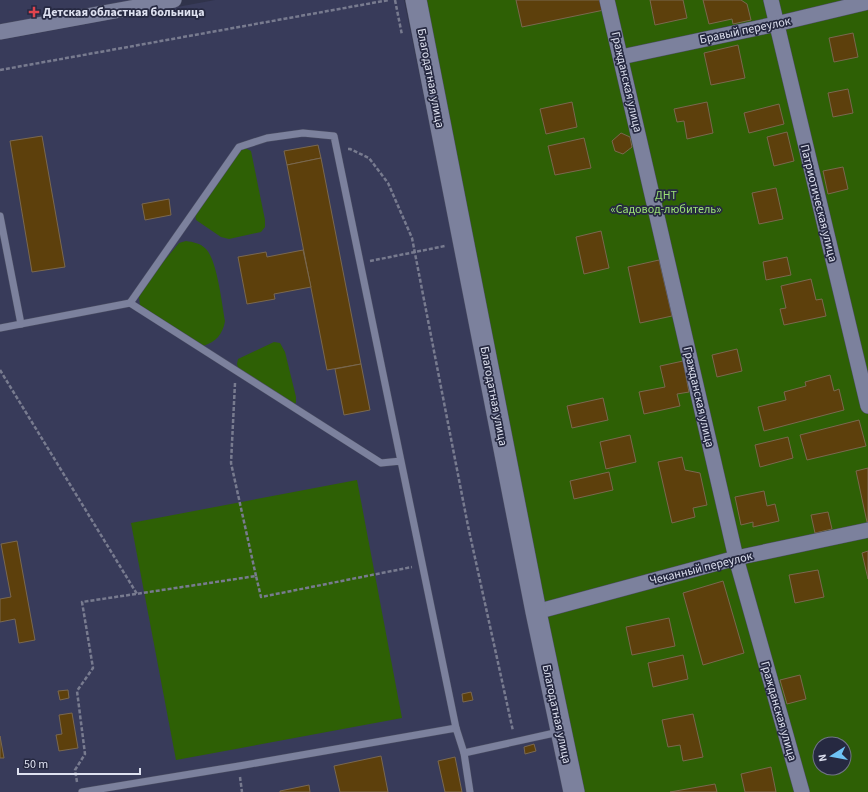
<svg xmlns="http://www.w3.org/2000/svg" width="868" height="792" font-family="'Source Sans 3',sans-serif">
<rect width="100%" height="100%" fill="#30334b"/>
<g fill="#383b5a">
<polygon points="0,0 135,0 0,24"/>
<polygon points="215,0 404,0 567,792 0,792 0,40"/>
</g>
<g fill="#2e6005" fill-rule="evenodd">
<path d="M420,0h448v792h-287zM820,744h24v24h-24z"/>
<polygon points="239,148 245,148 251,151 265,220 265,227 261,232 229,239 221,237 196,220 195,213"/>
<path d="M186,241c7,1 14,2 20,8 11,11 16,55 19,72 -2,13 -9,21 -22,25l-55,-33 -8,-8 -1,-8 6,-13 34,-41z"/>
<polygon points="274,342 280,343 285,352 296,397 296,403 290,405 239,372 237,364 238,359"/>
<polygon points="357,480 402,718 176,760 131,523"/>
</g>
<g fill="#5d400c" stroke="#7a684f">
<polygon points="516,0 602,0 604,10 522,27"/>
<polygon points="650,0 683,0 687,18 655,25"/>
<polygon points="703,0 741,0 747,4 751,20 733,24 732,19 709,24"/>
<polygon points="853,33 858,57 834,62 829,38"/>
<polygon points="738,45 745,78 711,85 704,53"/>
<polygon points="848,89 853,113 833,117 828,93"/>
<polygon points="572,102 577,127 546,134 540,109"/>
<polygon points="707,102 713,133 687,139 684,121 677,122 674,109"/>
<polygon points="779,104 784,124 749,133 744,113"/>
<polygon points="787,132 794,161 774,166 767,137"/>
<polygon points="621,133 630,137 632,147 623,154 615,151 612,141"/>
<polygon points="42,136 65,267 32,272 10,141"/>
<polygon points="584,138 591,168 555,175 548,146"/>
<polygon points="318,145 321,158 287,165 284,151"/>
<polygon points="321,158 361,364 327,370 287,165"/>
<polygon points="843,167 848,189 828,194 823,171"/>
<polygon points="776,188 783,219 759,224 752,193"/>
<polygon points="169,199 171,215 145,220 142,204"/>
<polygon points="601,231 609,268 584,274 576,237"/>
<polygon points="303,250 311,287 274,294 275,299 247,304 238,257 266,252 267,257"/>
<polygon points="787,257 791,275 766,280 763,262"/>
<polygon points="659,260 672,316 640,323 628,267"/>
<polygon points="811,279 816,300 822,299 826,316 784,325 780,309 786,308 781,286"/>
<polygon points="737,349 742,371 717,377 712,355"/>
<polygon points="683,361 689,392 677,394 680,406 644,414 639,392 665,387 660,366"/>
<polygon points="361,364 370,410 344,415 335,369"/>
<polygon points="830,375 834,391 839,389 844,410 764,431 758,407 786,400 784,392 806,386 805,382"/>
<polygon points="603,398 608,420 572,428 567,406"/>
<polygon points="859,420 866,446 807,460 800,435"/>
<polygon points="630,435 636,462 606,469 600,442"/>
<polygon points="788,437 793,458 760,467 755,445"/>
<polygon points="682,457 685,470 700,473 707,505 693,508 695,517 672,523 658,462"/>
<polygon points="868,468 868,522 867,522 856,471"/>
<polygon points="609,472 613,490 574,499 570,481"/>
<polygon points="764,491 767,506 775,504 779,521 753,527 753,522 741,525 735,497"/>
<polygon points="828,512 832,529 815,533 811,515"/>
<polygon points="17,541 35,640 19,643 15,619 0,622 0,599 11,597 1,544"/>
<polygon points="868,551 868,579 862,553"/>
<polygon points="818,570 824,597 795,603 789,575"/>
<polygon points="723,581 744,653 703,665 683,593"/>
<polygon points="669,618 675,646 632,655 626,627"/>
<polygon points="683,655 688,679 653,687 648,663"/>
<polygon points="800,675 806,699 787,704 780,680"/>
<polygon points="68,690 69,698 60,700 58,691"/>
<polygon points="471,692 473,700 463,702 462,694"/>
<polygon points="72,713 78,748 59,751 56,735 62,734 59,715"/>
<polygon points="693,714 703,757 683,761 680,745 668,747 662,720"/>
<polygon points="0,736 4,758 0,758"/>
<polygon points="534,744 536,751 525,754 524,747"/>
<polygon points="381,756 388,792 340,792 334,766"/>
<polygon points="455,757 462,792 445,792 438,761"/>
<polygon points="771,767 776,792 745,792 741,774"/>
<polygon points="715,784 717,792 670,792"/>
<polygon points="309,785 310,792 280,792 280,791"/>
</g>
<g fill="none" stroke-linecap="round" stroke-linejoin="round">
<g stroke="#4b4e63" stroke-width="8">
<g id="lane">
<polyline points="0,216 21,324"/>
<polyline points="0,328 130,303"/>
<polyline points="401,461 381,463 130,303 239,147 267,138 303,133 334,136 456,728"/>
<polyline points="464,753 559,732"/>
<polyline points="82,792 239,766 456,728 464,753 470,792"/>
</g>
</g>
<g stroke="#4b4e63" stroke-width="16">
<g id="street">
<polyline points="607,0 736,558 802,792"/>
<polyline points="771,0 868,406"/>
<polyline points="0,32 174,0"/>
<polyline points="621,57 776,24 868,2"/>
<polyline points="536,612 736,558 868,530"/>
</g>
</g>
<g stroke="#4b4e63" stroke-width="22">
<polyline id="secondary" points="416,0 536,612 574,792"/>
</g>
<g stroke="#787b8f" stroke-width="2.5" stroke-dasharray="4 2" stroke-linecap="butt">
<polyline points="395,0 402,35"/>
<polyline points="0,70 389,0"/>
<polyline points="348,149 350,149 369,158 388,183 412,238 468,526 513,731"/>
<polyline points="370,261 445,246"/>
<polyline points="0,370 137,594"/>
<polyline points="235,383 231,463 256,576"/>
<polyline points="240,777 242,792"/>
<polyline points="77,782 75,770 85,754 77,691 93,668 82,602 256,576 261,597 412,567"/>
</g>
<use href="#lane" stroke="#7c819d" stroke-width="7"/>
<use href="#street" stroke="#7c819d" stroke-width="15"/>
<use href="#secondary" stroke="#7c819d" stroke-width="21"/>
</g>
<path fill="#e0444e" stroke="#262941" stroke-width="1.5" d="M32 6h4v4h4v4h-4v4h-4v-4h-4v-4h4z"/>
<g text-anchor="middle" stroke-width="3.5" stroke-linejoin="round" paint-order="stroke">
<g font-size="12" font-weight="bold" fill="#dee1f0" stroke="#262941" text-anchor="start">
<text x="43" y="16">Детская областная больница</text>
</g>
<g font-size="12" fill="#dee1f0" stroke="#262941">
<text transform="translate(745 30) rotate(-12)" y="4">Бравый переулок</text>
<text transform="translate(431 78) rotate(79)" y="4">Благодатная улица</text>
<text transform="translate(627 82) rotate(77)" y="4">Гражданская улица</text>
<text transform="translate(819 203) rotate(76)" y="4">Патриотическая улица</text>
<text transform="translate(494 396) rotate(79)" y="4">Благодатная улица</text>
<text transform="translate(699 397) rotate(77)" y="4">Гражданская улица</text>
<text transform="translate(701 568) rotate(-14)" y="4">Чеканный переулок</text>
<text transform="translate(779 711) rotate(74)" y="4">Гражданская улица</text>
<text transform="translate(557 714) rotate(78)" y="4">Благодатная улица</text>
</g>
<g font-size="12" fill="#9be176" stroke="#262941">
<text x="666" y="199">ДНТ<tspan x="666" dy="14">«Садовод-любитель»</tspan></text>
</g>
</g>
<g transform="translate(832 756) rotate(259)"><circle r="19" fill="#262941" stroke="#707387"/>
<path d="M0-3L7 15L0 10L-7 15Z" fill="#6ec2f4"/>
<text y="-6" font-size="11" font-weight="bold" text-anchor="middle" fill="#dee1f0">N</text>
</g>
<path d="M18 768v6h122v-6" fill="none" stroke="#dee1f0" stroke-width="2"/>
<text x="24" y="768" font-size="12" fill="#dee1f0" stroke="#262941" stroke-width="3" paint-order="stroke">50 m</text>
</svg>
